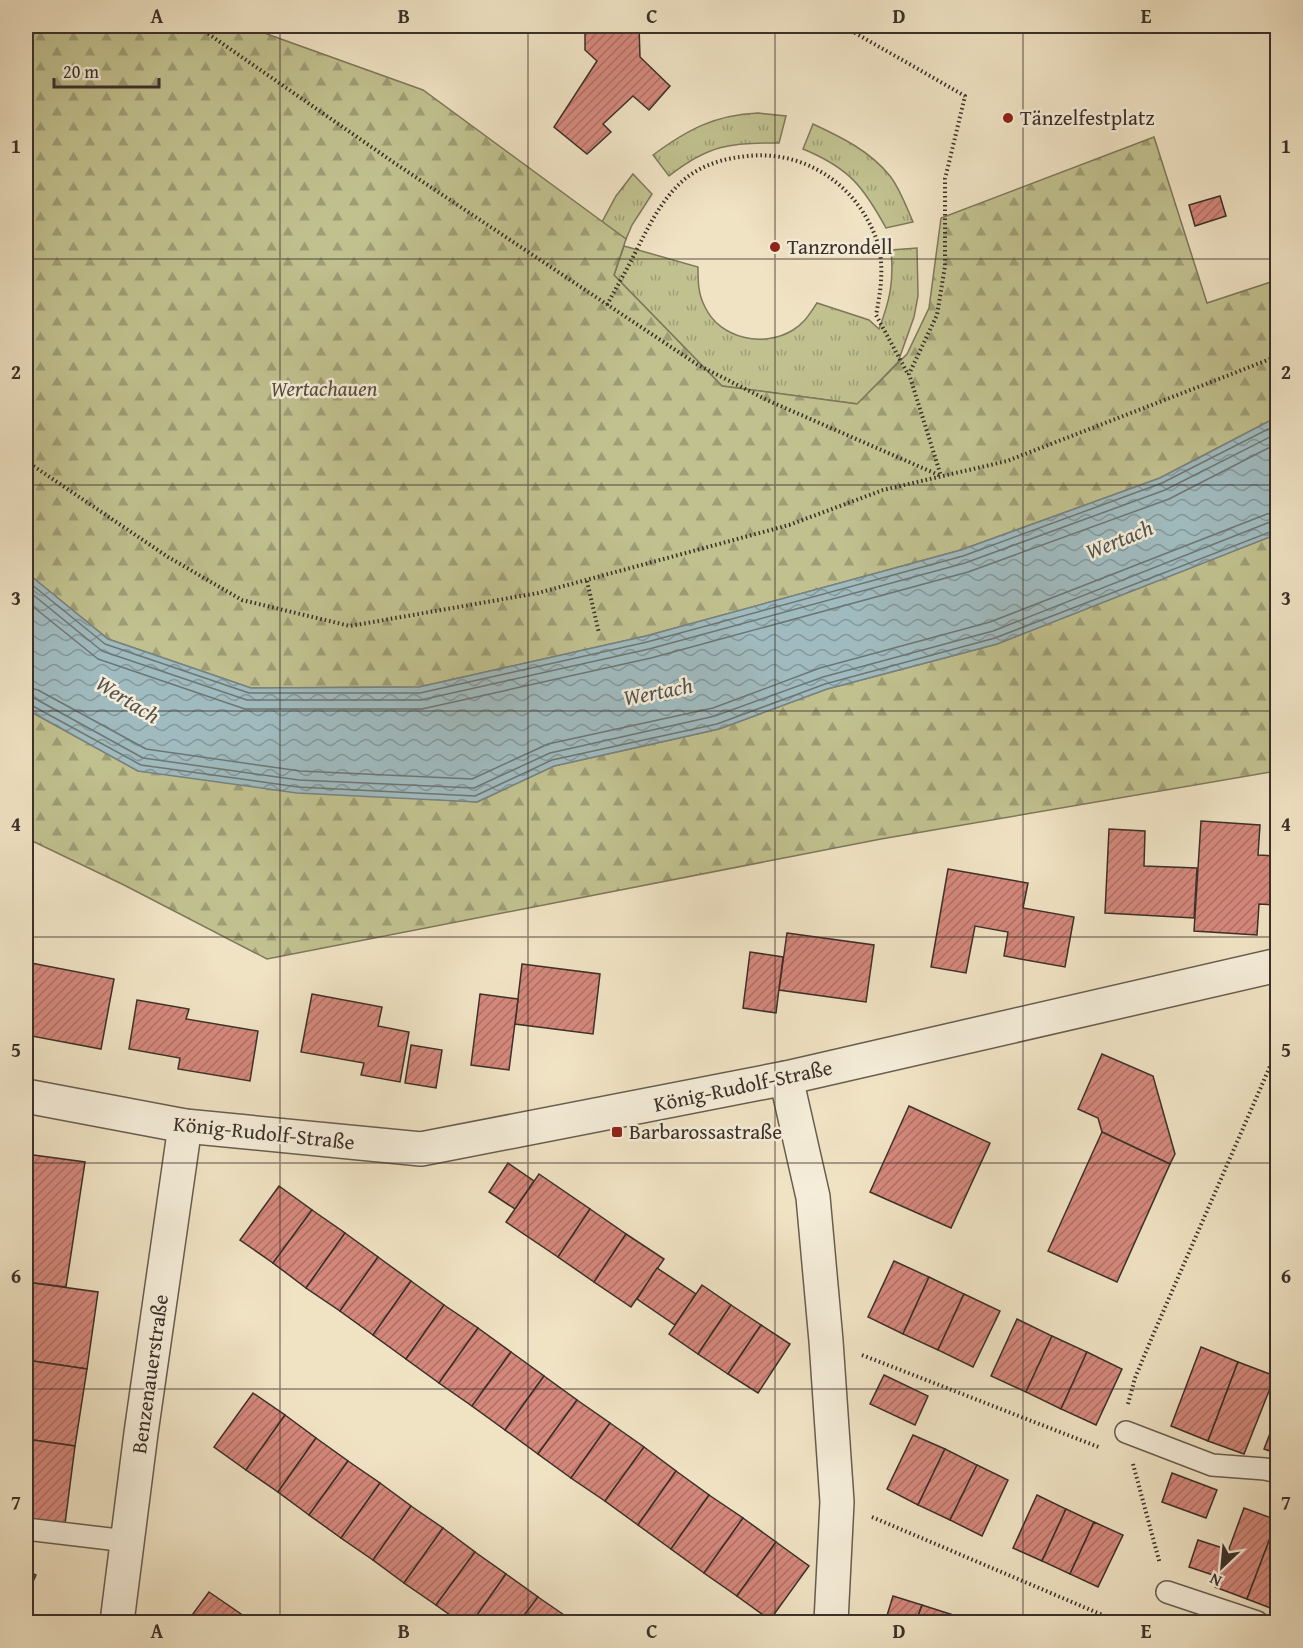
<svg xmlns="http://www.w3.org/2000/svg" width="1303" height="1648" font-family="'Gentium Book Plus',serif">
<defs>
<pattern id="grass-tufts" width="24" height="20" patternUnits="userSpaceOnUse" patternTransform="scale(1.5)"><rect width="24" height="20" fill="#c1c18f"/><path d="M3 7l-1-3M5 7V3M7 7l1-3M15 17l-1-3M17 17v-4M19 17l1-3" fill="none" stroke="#9e9d75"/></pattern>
<pattern id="forest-firs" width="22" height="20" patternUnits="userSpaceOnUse" patternTransform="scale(1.5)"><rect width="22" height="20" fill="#c1c18f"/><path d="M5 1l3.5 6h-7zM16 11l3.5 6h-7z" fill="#9e9d75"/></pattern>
<pattern id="water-waves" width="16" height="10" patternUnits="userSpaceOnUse" patternTransform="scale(1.5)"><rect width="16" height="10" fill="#a0bbbf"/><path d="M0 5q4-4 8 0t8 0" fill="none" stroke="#84989b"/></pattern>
<pattern id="building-hatch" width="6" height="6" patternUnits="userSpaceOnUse" patternTransform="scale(1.5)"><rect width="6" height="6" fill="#d5887c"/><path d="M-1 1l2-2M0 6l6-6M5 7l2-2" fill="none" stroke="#ae7066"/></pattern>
</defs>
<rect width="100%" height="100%" fill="#f0e3c4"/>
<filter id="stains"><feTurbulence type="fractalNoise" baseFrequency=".00333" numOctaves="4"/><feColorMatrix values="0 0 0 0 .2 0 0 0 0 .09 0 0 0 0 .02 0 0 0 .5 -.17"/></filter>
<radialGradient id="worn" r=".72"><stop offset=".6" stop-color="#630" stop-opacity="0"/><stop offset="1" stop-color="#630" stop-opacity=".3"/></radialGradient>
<g fill="url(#grass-tufts)" stroke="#7e785c" stroke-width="1.5">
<path d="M758,113l28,3 -7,27c-47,-1 -71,2 -110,33l-16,-21c34,-25 61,-40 105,-42z"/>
<path d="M813,124c28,13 57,27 77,52 10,13 16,30 23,46l-27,6c-23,-42 -37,-60 -83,-79z"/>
<polygon points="633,174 652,194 632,225 626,239 602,222 616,196"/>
<path d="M624,246l74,21c0,14 0,27 7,40 15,32 59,41 88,23 11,-6 17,-17 24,-27l52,17 10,9c11,-29 15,-48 12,-79l26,-2 1,48 -4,21 -16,45 -40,42 -136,-18 -108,-111z"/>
</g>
<g fill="url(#forest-firs)" stroke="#7e785c" stroke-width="1.5">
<polygon points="26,26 259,26 267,34 423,90 626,239 614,275 722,386 857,404 907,354 929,308 941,218 1154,137 1207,303 1277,280 1277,417 1160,478 961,550 646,636 419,687 251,688 108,639 26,572"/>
<polygon points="1277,534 1277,771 881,839 267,959 124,885 26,838 26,709 138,771 477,802 554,766 719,729 827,689 997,644"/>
</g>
<polygon fill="url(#water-waves)" stroke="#788383" stroke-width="1.5" points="1277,417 1277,534 997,644 827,689 719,729 554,766 477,802 297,793 138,771 26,709 26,572 108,639 251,688 419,687 646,636 961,550 1160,478"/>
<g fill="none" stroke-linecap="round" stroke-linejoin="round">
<g stroke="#6e7674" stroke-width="1.5">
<polyline points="26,580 105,644 249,693 420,693 647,642 963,556 1162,483 1278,424"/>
<polyline points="26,589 102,651 247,700 421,700 649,649 965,563 1165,490 1278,433"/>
<polyline points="26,601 98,659 245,709 422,709 651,658 968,572 1169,499 1278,443"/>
<polyline points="26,687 38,690 146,749 300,771 472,779 548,744 713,708 820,668 990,622 1267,514 1278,512"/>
<polyline points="26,696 34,698 143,758 299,780 474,788 550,753 715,716 823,677 993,631 1270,522 1278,521"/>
<polyline points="26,704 31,705 141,765 298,787 475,796 552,760 717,724 825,684 995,638 1278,529"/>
</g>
</g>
<g fill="url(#building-hatch)" stroke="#3b3029" stroke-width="1.5">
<polygon points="585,26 639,26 640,57 670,86 649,110 633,96 603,124 611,132 587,154 554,127 597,61 585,50"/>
<polygon points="1220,196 1226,216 1195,226 1189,205"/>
<polygon points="1201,821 1260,825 1258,855 1278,856 1278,905 1259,904 1257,935 1194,931"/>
<polygon points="1109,829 1145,831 1144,866 1197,868 1194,918 1105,913"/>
<polygon points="948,869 1028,883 1023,908 1074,917 1065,967 1004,956 1008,932 975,926 966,973 931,967"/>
<polygon points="787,933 874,945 866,1002 779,990"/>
<polygon points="750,952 783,957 776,1013 743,1008"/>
<polygon points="26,962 114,979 101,1049 26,1035"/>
<polygon points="522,964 600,974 593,1034 515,1024"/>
<polygon points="312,994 382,1007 378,1026 409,1032 400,1082 361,1075 364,1063 301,1052"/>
<polygon points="480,994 518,999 509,1070 471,1065"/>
<polygon points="137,1000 189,1009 186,1019 258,1031 250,1081 178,1069 180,1058 129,1049"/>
<polygon points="411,1045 442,1050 436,1088 405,1083"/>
<polygon points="1102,1054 1153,1076 1175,1154 1170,1164 1102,1132 1098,1118 1078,1109"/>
<polygon points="909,1106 990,1143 951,1228 870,1192"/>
<polygon points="1102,1132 1170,1164 1117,1282 1048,1251"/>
<polygon points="26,1154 85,1162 66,1287 26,1282"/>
<polygon points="508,1163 534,1181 515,1209 489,1192"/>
<polygon points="539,1174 590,1209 558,1257 506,1222"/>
<polygon points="279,1186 312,1210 273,1263 240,1240"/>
<polygon points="590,1209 626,1234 594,1282 558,1257"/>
<polygon points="312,1210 345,1233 306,1288 273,1263"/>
<polygon points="345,1233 378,1257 340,1311 306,1288"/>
<polygon points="626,1234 664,1259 631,1307 594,1282"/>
<polygon points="378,1257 411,1281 373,1335 340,1311"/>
<polygon points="894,1261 929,1277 903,1334 868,1317"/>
<polygon points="657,1268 696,1294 675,1325 637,1299"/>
<polygon points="929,1277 964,1294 938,1350 903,1334"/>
<polygon points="411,1281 444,1305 406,1359 373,1335"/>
<polygon points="26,1282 98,1292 87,1369 26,1360"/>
<polygon points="702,1285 731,1305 698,1354 669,1334"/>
<polygon points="964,1294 1000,1311 973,1367 938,1350"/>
<polygon points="444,1305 478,1328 439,1383 406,1359"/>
<polygon points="731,1305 761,1325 728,1374 698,1354"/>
<polygon points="1017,1319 1052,1336 1026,1392 991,1376"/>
<polygon points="761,1325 790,1344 758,1393 728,1374"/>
<polygon points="478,1328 511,1352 472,1406 439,1383"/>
<polygon points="1052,1336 1087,1352 1061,1409 1026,1392"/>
<polygon points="1201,1347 1238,1362 1208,1441 1171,1426"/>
<polygon points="511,1352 544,1376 505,1430 472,1406"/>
<polygon points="1087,1352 1122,1369 1096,1425 1061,1409"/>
<polygon points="26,1360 87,1369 75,1446 26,1439"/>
<polygon points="1238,1362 1275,1376 1244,1454 1208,1441"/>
<polygon points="884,1375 928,1396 915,1425 870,1404"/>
<polygon points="544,1376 577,1400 538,1454 505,1430"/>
<polygon points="253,1393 285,1415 246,1470 214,1447"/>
<polygon points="577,1400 610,1423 571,1478 538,1454"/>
<polygon points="1278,1413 1278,1454 1264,1449"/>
<polygon points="285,1415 316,1438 278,1492 246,1470"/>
<polygon points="610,1423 644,1447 605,1501 571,1478"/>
<polygon points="913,1435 945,1449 918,1505 887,1489"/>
<polygon points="316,1438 348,1461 309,1515 278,1492"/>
<polygon points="26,1439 75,1446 65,1524 26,1518"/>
<polygon points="644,1447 676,1471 638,1525 605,1501"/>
<polygon points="945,1449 977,1465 950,1520 918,1505"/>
<polygon points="348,1461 380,1483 341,1538 309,1515"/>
<polygon points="977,1465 1008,1480 982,1536 950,1520"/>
<polygon points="676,1471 709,1495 671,1549 638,1525"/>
<polygon points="1172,1473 1217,1490 1206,1518 1162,1502"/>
<polygon points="380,1483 411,1506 373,1560 341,1538"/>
<polygon points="709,1495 743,1518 704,1573 671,1549"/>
<polygon points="1037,1495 1066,1509 1042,1561 1013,1548"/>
<polygon points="411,1506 443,1528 404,1583 373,1560"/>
<polygon points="1244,1508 1277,1520 1247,1599 1215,1587"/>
<polygon points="1066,1509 1094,1522 1070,1574 1042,1561"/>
<polygon points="743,1518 776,1542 737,1596 704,1573"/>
<polygon points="1277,1520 1278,1521 1278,1611 1247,1599"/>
<polygon points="1094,1522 1123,1535 1098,1587 1070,1574"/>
<polygon points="443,1528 475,1552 436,1605 404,1583"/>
<polygon points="1198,1540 1229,1550 1219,1577 1189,1567"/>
<polygon points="776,1542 809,1566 770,1620 737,1596"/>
<polygon points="475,1552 506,1574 472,1622 460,1622 436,1605"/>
<polygon points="26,1570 36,1575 26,1596"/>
<polygon points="506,1574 538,1597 519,1622 472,1622"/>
<polygon points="209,1592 241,1614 236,1622 187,1622"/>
<polygon points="893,1596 922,1605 916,1622 885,1622"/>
<polygon points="538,1597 570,1619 567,1622 519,1622"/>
<polygon points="922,1605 950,1614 947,1622 916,1622"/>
<polygon points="950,1614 977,1622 947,1622"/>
</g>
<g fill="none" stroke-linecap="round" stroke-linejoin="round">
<g stroke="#685d50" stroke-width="24">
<g id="service">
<polyline points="1126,1432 1212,1465 1265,1469 1278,1472"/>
<polyline points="26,1529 127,1541"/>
<polyline points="1167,1592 1257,1622"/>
</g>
</g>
<g stroke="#685d50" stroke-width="36">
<g id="minor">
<polyline points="786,1078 813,1197 826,1341 837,1502 831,1622"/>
<polyline points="26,1096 185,1126 421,1149 786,1078 1278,965"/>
<polyline points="117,1622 141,1433 185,1126"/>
</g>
</g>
<g stroke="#3b3029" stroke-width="4" stroke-dasharray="1.5 3" stroke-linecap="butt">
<polyline points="197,26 396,164 698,365 769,401 941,476"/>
<polyline points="843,26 965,96 945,179 945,266 937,315 909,374 941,476"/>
<path d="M607,305c10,-19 21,-37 30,-56 14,-27 26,-52 49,-71 15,-12 36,-19 54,-21 60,-10 115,25 136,81 9,25 5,52 0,77l32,59"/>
<polyline points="26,461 168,557 242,600 350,626 538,593 789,525 883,490 1007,461 1278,356"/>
<polyline points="587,581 599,633"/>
<polyline points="862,1355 1101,1448"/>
<polyline points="1128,1404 1135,1378 1153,1335 1278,1048"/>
<polyline points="1133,1464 1160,1564"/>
<polyline points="872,1517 1119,1622"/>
</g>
<use href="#service" stroke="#f5edd9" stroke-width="21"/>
<use href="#minor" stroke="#f5edd9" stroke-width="33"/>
</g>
<path fill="none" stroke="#3b3029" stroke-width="1.5" stroke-opacity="0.55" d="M280,26v1596M528,26v1596M775,26v1596M1023,26v1596M26,259h1252M26,485h1252M26,711h1252M26,937h1252M26,1163h1252M26,1389h1252"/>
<g fill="#8f2418" stroke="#f5edd9" stroke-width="2">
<circle cx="1008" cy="118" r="6"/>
<circle cx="775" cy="247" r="6"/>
<rect x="611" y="1126" width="12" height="12" rx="3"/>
</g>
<g text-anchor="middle" stroke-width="5" stroke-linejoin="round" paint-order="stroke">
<g font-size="21" fill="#3b3029" stroke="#f5edd9" text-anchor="start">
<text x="1020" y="125">Tänzelfestplatz</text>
<text x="787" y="254">Tanzrondell</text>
<text x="629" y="1139">Barbarossastraße</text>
</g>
<g font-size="21" font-style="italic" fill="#564d3d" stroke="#f5edd9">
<text x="324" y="396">Wertachauen</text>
</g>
<g font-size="21" fill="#3b3029" stroke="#f5edd9">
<text transform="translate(743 1086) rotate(-12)" y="7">König-Rudolf-Straße</text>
<text transform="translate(264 1133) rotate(6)" y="7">König-Rudolf-Straße</text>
<text transform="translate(150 1374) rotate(-82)" y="7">Benzenauerstraße</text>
</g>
<g font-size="22" font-style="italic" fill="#54534e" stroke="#f5edd9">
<text transform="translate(1119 539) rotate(-22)" y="8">Wertach</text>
<text transform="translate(658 691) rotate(-11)" y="8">Wertach</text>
<text transform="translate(128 699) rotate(32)" y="8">Wertach</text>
</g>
</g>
<rect width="1303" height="1648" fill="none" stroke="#f0e3c4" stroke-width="66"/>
<g transform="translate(1222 1567) rotate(206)" stroke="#f5edd9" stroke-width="4.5" paint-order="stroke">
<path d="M0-4.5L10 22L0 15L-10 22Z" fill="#3b3029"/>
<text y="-9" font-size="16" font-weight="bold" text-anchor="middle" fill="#3b3029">N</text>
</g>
<path d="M54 78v9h105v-9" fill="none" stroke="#3b3029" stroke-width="3"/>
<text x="63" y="78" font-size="18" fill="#3b3029" stroke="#f5edd9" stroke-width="4.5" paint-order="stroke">20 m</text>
<rect x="33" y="33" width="1237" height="1582" fill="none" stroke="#3b3029" stroke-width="2"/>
<g font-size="20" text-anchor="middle" font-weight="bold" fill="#3b3029">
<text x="157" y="23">A</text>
<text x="404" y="23">B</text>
<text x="652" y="23">C</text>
<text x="899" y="23">D</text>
<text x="1146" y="23">E</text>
<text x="16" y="153">1</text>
<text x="1286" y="153">1</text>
<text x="16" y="379">2</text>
<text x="1286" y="379">2</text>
<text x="16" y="605">3</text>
<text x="1286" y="605">3</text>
<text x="16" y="831">4</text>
<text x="1286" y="831">4</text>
<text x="16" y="1057">5</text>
<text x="1286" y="1057">5</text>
<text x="16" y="1283">6</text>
<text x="1286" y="1283">6</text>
<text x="16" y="1509">7</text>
<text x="1286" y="1509">7</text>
<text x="157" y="1638">A</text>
<text x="404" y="1638">B</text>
<text x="652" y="1638">C</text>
<text x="899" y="1638">D</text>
<text x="1146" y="1638">E</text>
</g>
<rect width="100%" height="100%" filter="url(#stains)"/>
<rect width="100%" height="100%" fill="url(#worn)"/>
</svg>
